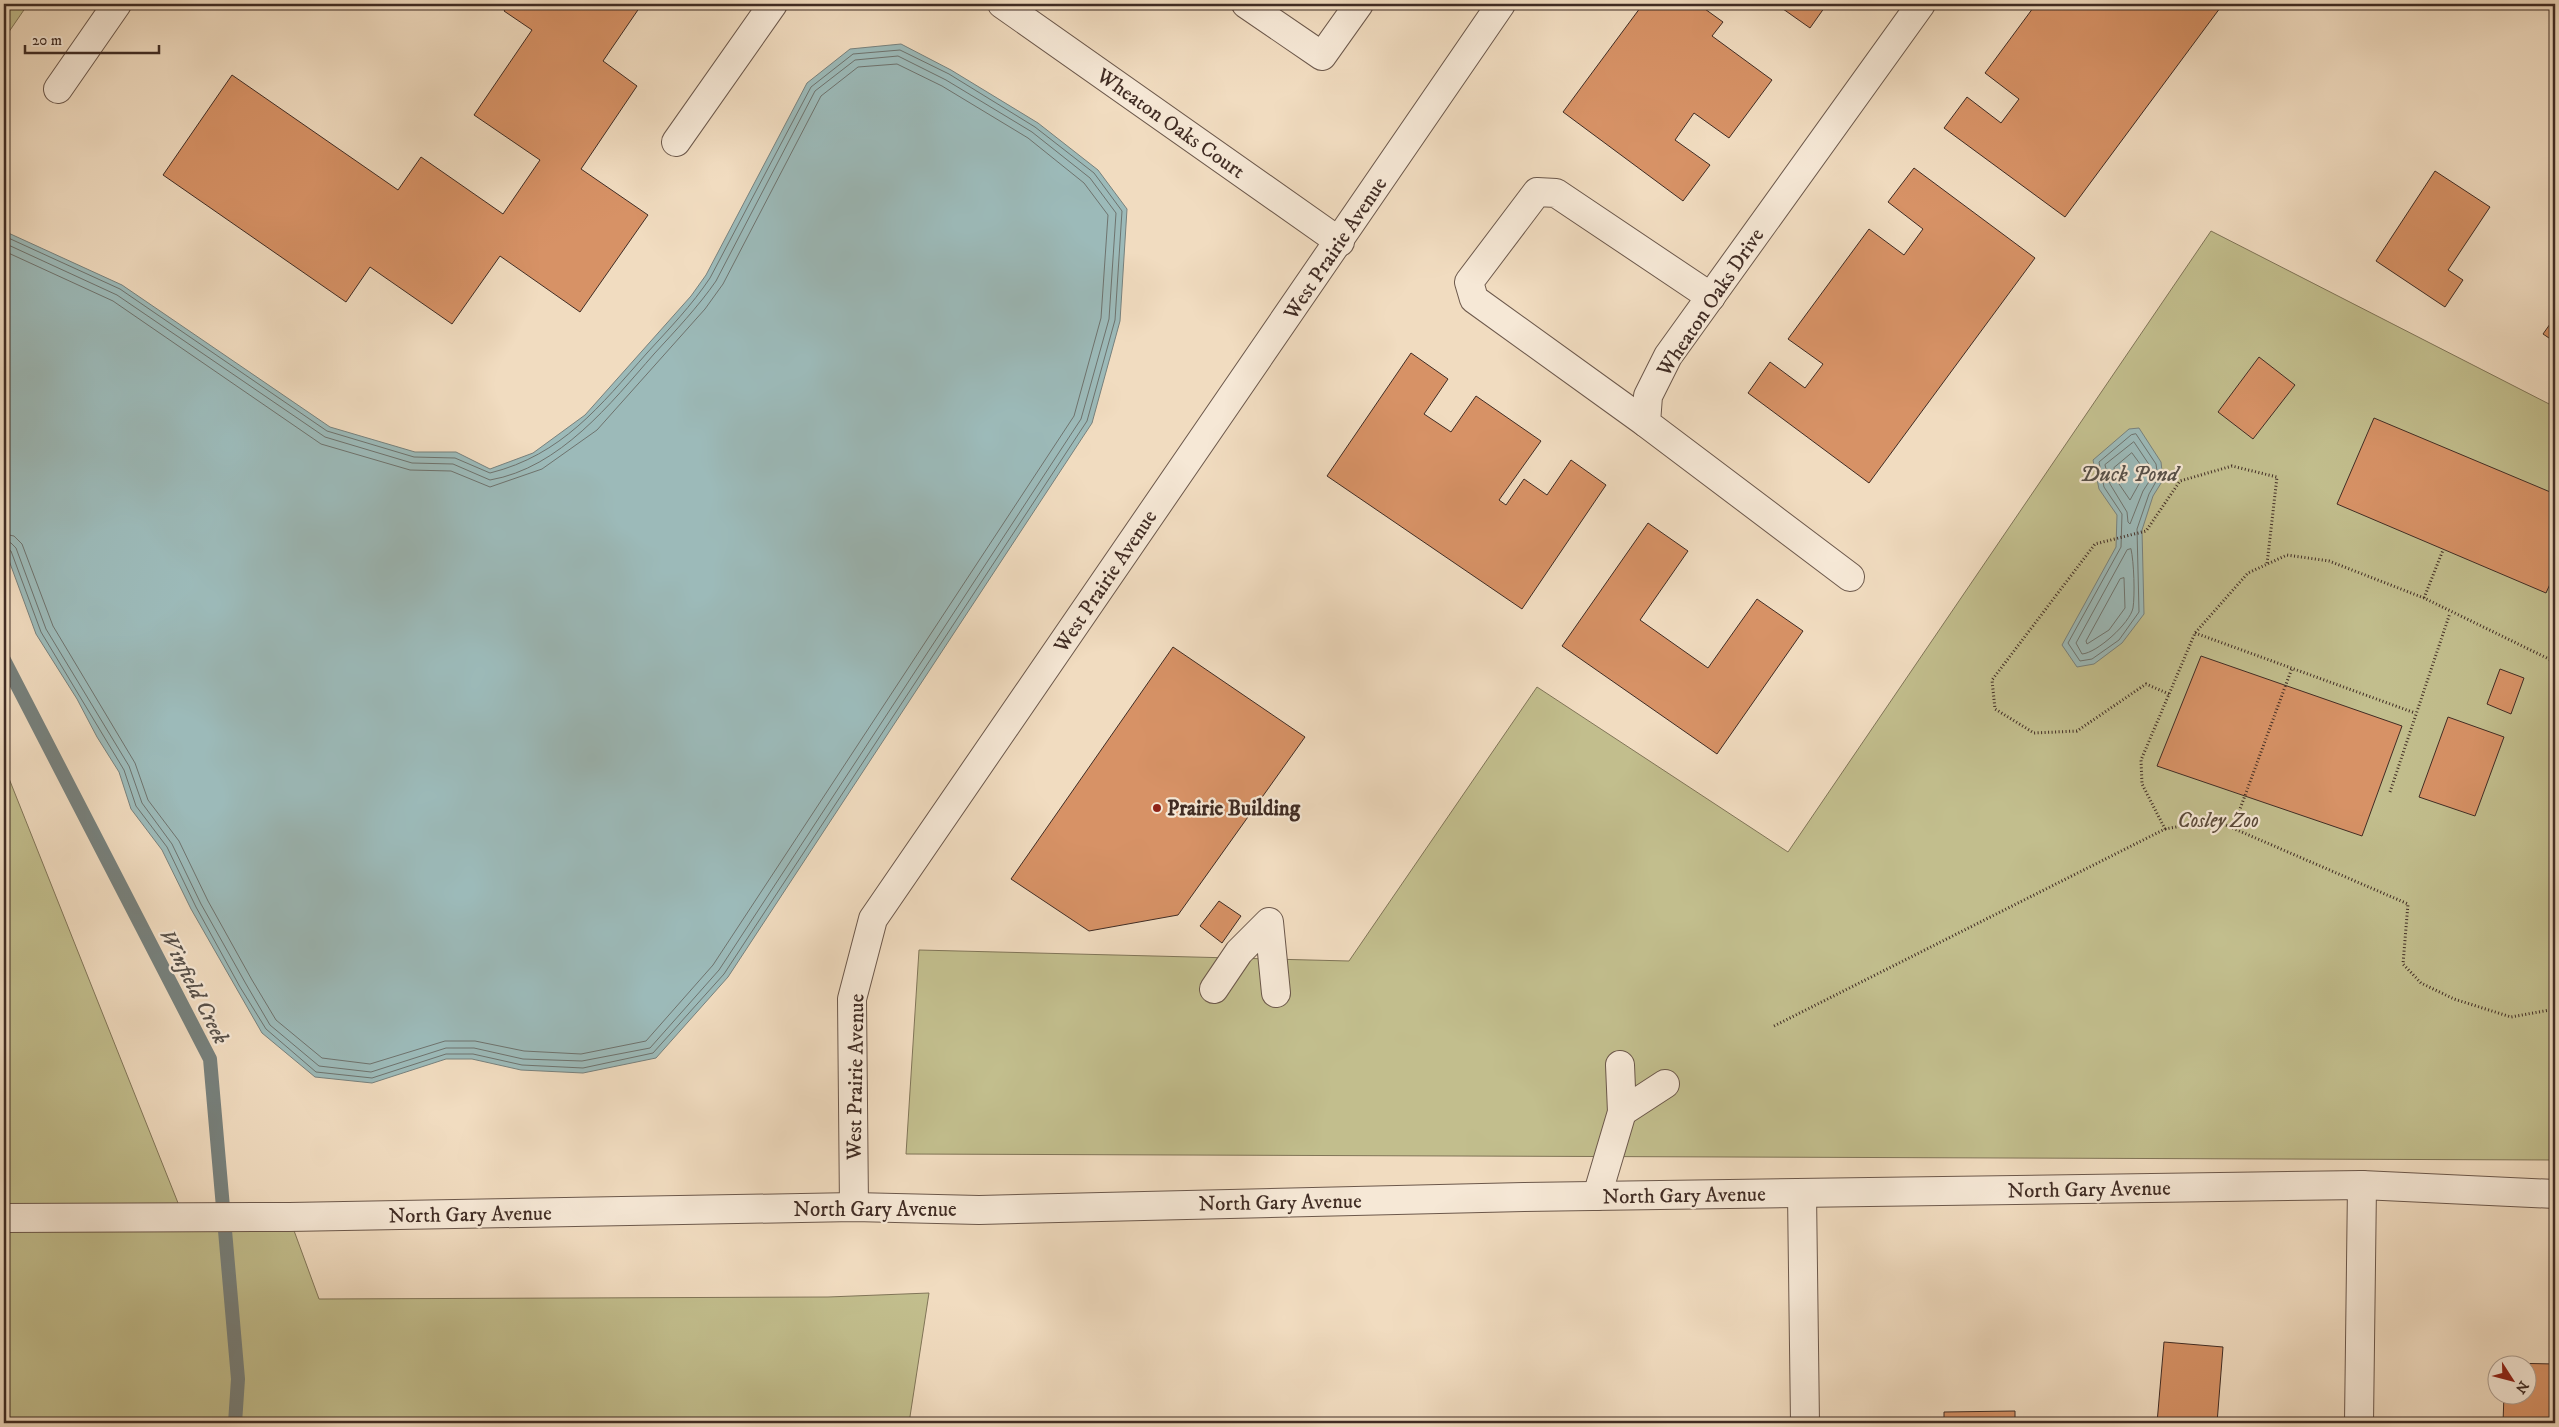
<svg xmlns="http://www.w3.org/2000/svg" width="2559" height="1427" font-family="'IM FELL DW Pica',serif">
<rect width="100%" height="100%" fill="#f1dcc0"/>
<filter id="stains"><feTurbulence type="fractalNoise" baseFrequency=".004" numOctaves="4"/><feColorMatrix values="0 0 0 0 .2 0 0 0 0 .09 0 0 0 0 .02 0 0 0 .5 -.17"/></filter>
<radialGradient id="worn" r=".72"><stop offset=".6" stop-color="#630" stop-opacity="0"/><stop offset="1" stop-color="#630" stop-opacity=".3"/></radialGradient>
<g fill="#c2be8d" stroke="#817558">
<polygon points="4,4 28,4 4,39"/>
<polygon points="2211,231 2555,407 2555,1160 906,1154 919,950 1349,961 1537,687 1788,852"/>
<polygon points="4,766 184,1218 289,1217 319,1299 828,1297 929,1293 909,1423 4,1423"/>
</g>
<g fill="#9cbab9" stroke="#77817d">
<polygon points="901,44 951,70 1038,123 1098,170 1127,209 1120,321 1092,423 728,977 656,1058 583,1073 521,1070 472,1059 446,1059 372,1083 315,1077 262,1033 191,909 162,850 131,809 119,772 97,737 77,699 36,634 4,547 4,231 122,285 330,427 415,452 456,452 490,469 533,453 585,415 691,296 706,275 807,83 850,49"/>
<polygon points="2139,428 2161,462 2163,480 2153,496 2142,530 2144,614 2122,643 2094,664 2077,667 2062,645 2116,547 2117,515 2099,489 2093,460 2129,429"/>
</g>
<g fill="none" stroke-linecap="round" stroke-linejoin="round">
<g stroke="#6e736e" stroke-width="1">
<path d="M4,236l116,53 207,142 87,26 41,1 35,15c72,-18 110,-67 157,-120 22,-24 45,-48 63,-75l101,-191 42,-33 47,-4 49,24 86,53 59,46 28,38 -7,109 -28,101 -363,553 -71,79 -70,15 -61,-3 -49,-11h-27l-74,24 -56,-6 -50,-43 -26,-42 -44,-80 -29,-60 -31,-41 -12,-36 -83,-138 -30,-81 -7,-3"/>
<path d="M4,243l113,52 208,142 87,26 41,1 37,16c70,-12 121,-77 164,-126 22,-24 44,-47 62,-73l99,-190 40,-31 43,-4 48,24 86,52 58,46 26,35 -7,106 -28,100 -362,551 -69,78 -68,13 -59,-2 -49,-11h-28l-75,24 -52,-6 -49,-41 -24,-41 -45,-80 -29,-60 -30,-41 -13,-37 -83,-137 -30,-81 -5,-5 -7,-2"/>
<polyline points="4,251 113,301 321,444 410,470 451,471 490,487 542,469 597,430 705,309 723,284 821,96 858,67 897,64 942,86 1028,138 1084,183 1108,215 1101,318 1074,416 713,965 646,1041 581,1054 524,1051 475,1041 445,1041 370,1064 322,1058 276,1020 252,980 208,901 179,841 148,800 135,763 53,626 22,544 14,536 4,534"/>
<polygon points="2136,434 2156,464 2158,478 2149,494 2137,529 2139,612 2119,640 2092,659 2080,661 2068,643 2121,547 2122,514 2104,487 2099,462 2131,435"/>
<polygon points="2134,442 2150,466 2152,477 2143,491 2130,524 2128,522 2127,512 2110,484 2105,465"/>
<polygon points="2132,453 2143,468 2144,475 2130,500 2117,481 2114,468"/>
<path d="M2131,549c3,13 4,46 2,59 -3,15 -36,45 -51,46l-6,-11 51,-93z"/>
<polygon points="2124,578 2125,608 2109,630 2087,644 2086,641 2120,579"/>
</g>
<polyline stroke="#77817d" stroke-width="14" points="4,660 210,1059 238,1379 235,1423"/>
</g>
<g fill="#d79266" stroke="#402c24">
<polygon points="509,4 642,4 603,61 637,86 581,169 648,215 580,312 500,256 452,324 370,267 346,302 163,175 232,75 398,190 421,157 503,214 540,160 474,115 532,30 504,11"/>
<polygon points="1643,4 1698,4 1723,22 1712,36 1772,80 1729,138 1694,113 1675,140 1710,165 1683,201 1563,112"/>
<polygon points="1776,4 1827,4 1810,28"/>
<polygon points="2036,4 2223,4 2065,217 1944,128 1967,97 2001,123 2019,99 1985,73"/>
<polygon points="1914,168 2035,258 1869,483 1748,393 1770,362 1805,388 1823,364 1788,339 1869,229 1904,255 1923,229 1888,202"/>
<polygon points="2435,171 2490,207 2448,270 2463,280 2445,307 2376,261"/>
<polygon points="2555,317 2555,342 2543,334"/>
<polygon points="1411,353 1448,379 1424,414 1451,432 1476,396 1541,441 1499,500 1506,505 1524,479 1547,495 1571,460 1606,485 1522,609 1327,476"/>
<polygon points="2259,357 2295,385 2253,439 2218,412"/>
<polygon points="2374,418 2555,494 2555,573 2546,593 2337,504"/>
<polygon points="1648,523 1688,551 1640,620 1708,668 1757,599 1803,631 1717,754 1562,646"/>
<polygon points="1173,647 1305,737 1178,915 1089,931 1011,879"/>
<polygon points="2201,656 2402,726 2362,836 2157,766"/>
<polygon points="2500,669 2524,678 2511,714 2487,704"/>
<polygon points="2448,717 2504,737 2475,816 2419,797"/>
<polygon points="1219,901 1241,916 1222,943 1200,926"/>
<polygon points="2164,1342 2223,1347 2217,1423 2157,1423"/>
<polygon points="2505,1363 2555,1364 2555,1423 2503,1423 2504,1394 2526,1394 2526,1364"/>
<polygon points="2015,1411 2015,1423 1944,1423 1944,1412"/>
</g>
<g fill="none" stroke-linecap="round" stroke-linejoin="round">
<g stroke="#6c584b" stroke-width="30">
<g id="minor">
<polyline points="1002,4 1340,242"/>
<polyline points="1246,4 1322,56 1359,4"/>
<polyline points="58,89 117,4"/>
<polyline points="676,142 773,4"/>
<polyline points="1646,423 1474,299 1469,282 1537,192 1556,193 1711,297"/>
<polyline points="1850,577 1646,423 1648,396 1668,356 1921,4"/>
<polyline points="1214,989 1239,952 1269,922 1276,993"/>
<polyline points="1622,1112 1665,1084"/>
<polyline points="1802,1193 1805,1423"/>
<polyline points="1597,1196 1622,1112 1620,1065"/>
<polyline points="854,1207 852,999 873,919 1501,4"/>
<polyline points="4,1218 289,1217 854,1207 979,1210 1524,1197 2362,1185 2555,1194"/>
<polyline points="2359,1423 2362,1185"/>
</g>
</g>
<g stroke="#402c24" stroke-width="3" stroke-dasharray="1 2.5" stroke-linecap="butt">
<polyline points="2424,598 2443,550"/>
<polyline points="2195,633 2415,713"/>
<polyline points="2169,694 2146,684 2077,731 2034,733 1995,709 1992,680 2095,544 2146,531 2180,481 2232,466 2277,477 2267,564"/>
<polyline points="2390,792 2450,613"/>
<polyline points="2233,828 2292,668"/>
<polyline points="2165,829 2214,820 2408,904 2403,964 2421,983 2454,999 2511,1017 2555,1009"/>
<polyline points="1774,1026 2165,829 2142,784 2141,760 2195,633 2248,573 2287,555 2329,561 2424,598 2555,662"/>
</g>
<use href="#minor" stroke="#f6e8d6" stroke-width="28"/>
</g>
<circle fill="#8f2418" stroke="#f6e8d6" stroke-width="2" cx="1157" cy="808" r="5"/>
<g text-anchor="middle" stroke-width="4.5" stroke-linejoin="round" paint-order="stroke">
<g font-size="21" fill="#402c24" stroke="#f6e8d6">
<text transform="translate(1171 123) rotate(35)" y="7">Wheaton Oaks Court</text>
<text transform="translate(1335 248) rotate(-56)" y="7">West Prairie Avenue</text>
<text transform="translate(1710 302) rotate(-56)" y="7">Wheaton Oaks Drive</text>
<text transform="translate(1105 581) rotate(-56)" y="7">West Prairie Avenue</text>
<text transform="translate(855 1077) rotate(-89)" y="7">West Prairie Avenue</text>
<text transform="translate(2089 1189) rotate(-1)" y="7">North Gary Avenue</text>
<text transform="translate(1684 1195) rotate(-1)" y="7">North Gary Avenue</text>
<text transform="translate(1280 1202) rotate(-1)" y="7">North Gary Avenue</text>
<text x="875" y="1216">North Gary Avenue</text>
<text transform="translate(470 1214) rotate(-1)" y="7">North Gary Avenue</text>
</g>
<g font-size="21" font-weight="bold" fill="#402c24" stroke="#f6e8d6" text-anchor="start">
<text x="1167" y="815">Prairie Building</text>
</g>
<g font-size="21" font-style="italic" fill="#5a4939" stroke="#f6e8d6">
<text x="2218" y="827">Cosley Zoo</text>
</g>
<g font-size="22" font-style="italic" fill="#575049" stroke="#f6e8d6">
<text x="2129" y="481">Duck Pond</text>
<text transform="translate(195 986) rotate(63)" y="8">Winfield Creek</text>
</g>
</g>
<rect width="2559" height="1427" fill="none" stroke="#f1dcc0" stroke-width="20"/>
<rect x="5" y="5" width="2549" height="1417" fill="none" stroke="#402c24" stroke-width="2.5"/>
<rect x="10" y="10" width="2539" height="1407" fill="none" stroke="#402c24"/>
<g transform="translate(2512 1380) rotate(126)"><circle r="24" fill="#f6e8d6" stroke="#ad9d8f"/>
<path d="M0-4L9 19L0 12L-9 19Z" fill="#8f2418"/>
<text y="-8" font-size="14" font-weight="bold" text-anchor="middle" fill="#402c24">N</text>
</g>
<path d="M25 45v8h134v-8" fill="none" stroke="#402c24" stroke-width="2.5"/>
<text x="32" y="45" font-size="15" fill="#402c24" stroke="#f6e8d6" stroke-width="4" paint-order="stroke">20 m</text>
<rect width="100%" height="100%" filter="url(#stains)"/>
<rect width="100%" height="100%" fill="url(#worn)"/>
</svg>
